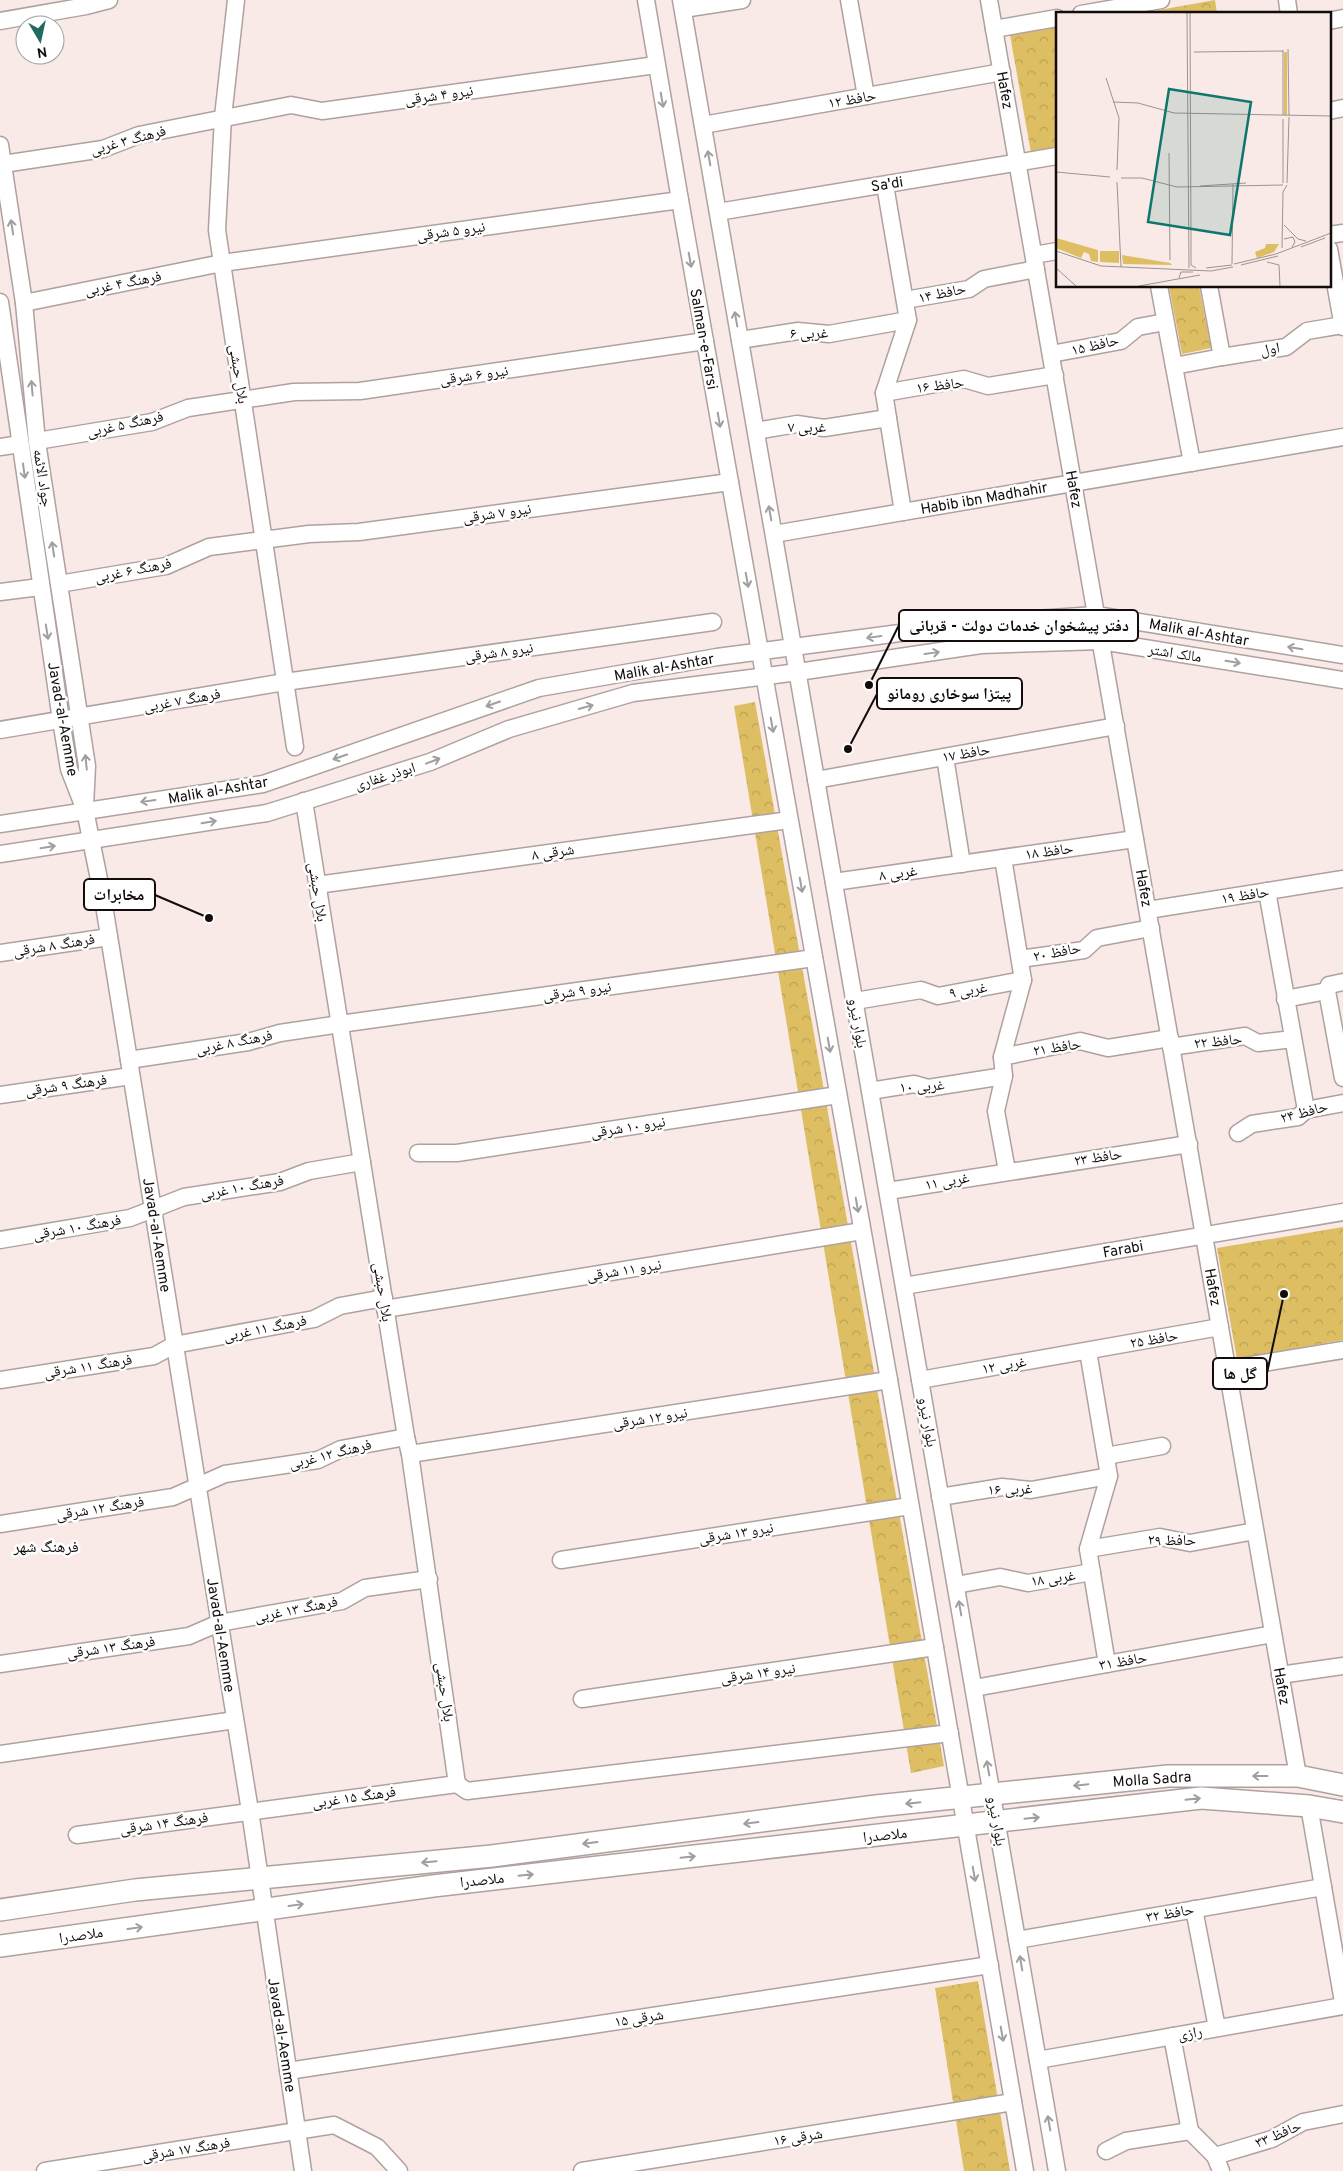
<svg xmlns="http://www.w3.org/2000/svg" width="1343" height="2171" font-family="Overpass,'Noto Naskh Arabic',sans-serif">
<defs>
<pattern id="forest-crowns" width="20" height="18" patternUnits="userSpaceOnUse" patternTransform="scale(1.25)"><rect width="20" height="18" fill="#debe62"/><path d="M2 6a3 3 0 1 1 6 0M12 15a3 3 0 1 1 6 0" fill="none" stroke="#bda254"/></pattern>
</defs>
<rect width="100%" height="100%" fill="#f9eae7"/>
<g fill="url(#forest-crowns)">
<polygon points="1215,0 1217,14 1137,14"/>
<polygon points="1057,27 1057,149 1031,153 1010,35"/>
<polygon points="1169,286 1199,286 1211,348 1182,354"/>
<polygon points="755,702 944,1766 911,1773 734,706"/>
<polygon points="1343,1227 1343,1340 1237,1359 1217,1248"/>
<polygon points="978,1981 1010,2171 964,2171 935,1988"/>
</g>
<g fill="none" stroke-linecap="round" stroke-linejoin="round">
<g stroke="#afa19f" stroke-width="19">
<g id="minor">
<polyline points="236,0 223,117 217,230 295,747"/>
<polyline points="646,0 680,200 889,1380 1025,2171"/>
<polyline points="681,0 1057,2171"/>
<polyline points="849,0 866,96"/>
<polyline points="989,0 1298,1776"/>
<polyline points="1287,0 1289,14"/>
<polyline points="683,9 742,0"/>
<polyline points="1081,14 1161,0"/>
<polyline points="0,21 86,6 109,0"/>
<polyline points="1329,21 1343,18"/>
<polyline points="994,29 1057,18"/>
<polyline points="1329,111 1343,108"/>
<polyline points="703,125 1002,72"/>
<polyline points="0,145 24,303 37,442 87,766 85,806"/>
<polyline points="3,164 103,149 139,135 291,105 322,111 656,65"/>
<polyline points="885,185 908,320 884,393 903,512"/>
<polyline points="718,212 1057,156"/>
<polyline points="1329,235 1343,233"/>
<polyline points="1329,249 1343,327"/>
<polyline points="1034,255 1057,251"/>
<polyline points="1159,286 1192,463"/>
<polyline points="905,300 969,289 984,279 1036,269"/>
<polyline points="0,302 61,720 69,769 85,810 103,899 250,1811 303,2171"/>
<polyline points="24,303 222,263 680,200"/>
<polyline points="740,340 798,331 829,334 908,320"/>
<polyline points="1051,354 1121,341 1138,327 1165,322"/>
<polyline points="1222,357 1286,347 1307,331 1343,325"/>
<polyline points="1174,366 1222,357 1209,286"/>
<polyline points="884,393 964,379 988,386 1055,375"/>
<polyline points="756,431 797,424 824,428 888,418"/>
<polyline points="37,441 152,422 188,408 294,392 360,391 705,341"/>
<polyline points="0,447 20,444"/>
<polyline points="774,534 1343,437"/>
<polyline points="59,584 166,566 209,547 309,534 359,532 730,482"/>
<polyline points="0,592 40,587"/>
<polyline points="0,730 285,682 713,622"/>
<polyline points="945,757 962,864"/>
<polyline points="816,780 1116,726"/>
<polyline points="304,801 406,1437 410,1454 457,1784"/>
<polyline points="0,824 263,784 539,688 717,657 976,623 1096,615 1343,655"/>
<polyline points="0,854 267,813 430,762 509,729 633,693 798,672 981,645 1101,641 1343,680"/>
<polyline points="1003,858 1023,980 1002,1057 1004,1076 996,1111 1007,1171"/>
<polyline points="834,882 1135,839"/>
<polyline points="317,885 789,820"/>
<polyline points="1267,891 1306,1110"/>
<polyline points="1148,910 1343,879"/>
<polyline points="0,953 109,937"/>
<polyline points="1020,959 1084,950 1097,938 1151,928"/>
<polyline points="1327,991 1343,1078"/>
<polyline points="1327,991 1329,985 1343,982"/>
<polyline points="1285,999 1327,991"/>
<polyline points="855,1001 921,990 938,996 1023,980"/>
<polyline points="1171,1047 1245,1036 1258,1043 1293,1039"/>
<polyline points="1002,1057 1080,1041 1108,1048 1170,1038"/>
<polyline points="129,1060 248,1042 280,1033 340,1024 814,958"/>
<polyline points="870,1091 914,1084 928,1088 1004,1076"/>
<polyline points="0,1095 131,1076"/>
<polyline points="1238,1133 1252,1124 1298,1117 1306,1110 1343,1103"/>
<polyline points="418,1153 457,1153 838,1095"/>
<polyline points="888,1191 1189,1144"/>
<polyline points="0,1240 130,1218 184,1197 280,1182 309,1171 362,1162"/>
<polyline points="904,1286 1343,1212"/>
<polyline points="385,1309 862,1231"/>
<polyline points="1088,1351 1109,1476 1088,1549 1107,1664"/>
<polyline points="1227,1369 1343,1350"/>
<polyline points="0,1380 154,1356 174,1345 314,1319 340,1306 384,1298"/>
<polyline points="920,1380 1220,1327"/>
<polyline points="410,1454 889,1380"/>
<polyline points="1106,1456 1162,1446"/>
<polyline points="940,1497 1002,1487 1031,1490 1109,1476"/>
<polyline points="0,1524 173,1497 225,1474 318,1460 341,1449 406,1437"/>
<polyline points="1088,1549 1160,1537 1190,1543 1255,1531"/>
<polyline points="561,1560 910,1506"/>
<polyline points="956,1585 1000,1577 1028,1583 1092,1572"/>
<polyline points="0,1664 189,1636 219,1623 342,1601 365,1588 429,1579"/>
<polyline points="1280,1675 1343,1666"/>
<polyline points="974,1688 1273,1634"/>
<polyline points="582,1699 935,1647"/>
<polyline points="0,1754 235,1720"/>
<polyline points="457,1784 467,1791 950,1733"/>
<polyline points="1309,1806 1343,2002"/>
<polyline points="77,1835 457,1784"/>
<polyline points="1194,1909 1217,2028"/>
<polyline points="1017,1940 1323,1887"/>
<polyline points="1172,2036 1190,2131 1215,2156 1221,2171"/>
<polyline points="1038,2060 1343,2006"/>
<polyline points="288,2071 990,1965"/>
<polyline points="1106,2151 1126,2141 1190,2131"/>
<polyline points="1215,2156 1272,2139 1303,2122 1343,2114"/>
<polyline points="45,2171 334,2125 377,2147 399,2171"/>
<polyline points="582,2171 1013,2102"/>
</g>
</g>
<g stroke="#afa19f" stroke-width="24">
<g id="major">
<polyline points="0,1910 135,1890 492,1856 876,1806 1168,1776 1298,1776 1343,1785"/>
<polyline points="0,1946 433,1886 1201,1798 1309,1806 1343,1812"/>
</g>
</g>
<use href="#minor" stroke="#fff" stroke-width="16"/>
<use href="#major" stroke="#fff" stroke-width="21"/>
</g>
<defs><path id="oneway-shaft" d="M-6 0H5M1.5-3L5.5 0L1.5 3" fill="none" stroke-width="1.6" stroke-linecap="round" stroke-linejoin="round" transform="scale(1.25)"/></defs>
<g stroke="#a09e9e">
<use href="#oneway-shaft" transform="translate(662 100) rotate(80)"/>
<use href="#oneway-shaft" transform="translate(709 158) rotate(-100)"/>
<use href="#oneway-shaft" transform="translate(12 227) rotate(-99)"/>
<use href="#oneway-shaft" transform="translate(690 260) rotate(80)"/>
<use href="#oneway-shaft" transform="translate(736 319) rotate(-100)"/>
<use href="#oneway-shaft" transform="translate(32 388) rotate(-95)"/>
<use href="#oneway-shaft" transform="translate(719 420) rotate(80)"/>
<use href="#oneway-shaft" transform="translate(24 471) rotate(82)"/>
<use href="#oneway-shaft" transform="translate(770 513) rotate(-100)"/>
<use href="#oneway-shaft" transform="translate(53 549) rotate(-99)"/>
<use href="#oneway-shaft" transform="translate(747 580) rotate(80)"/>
<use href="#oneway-shaft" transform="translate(47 632) rotate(81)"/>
<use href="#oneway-shaft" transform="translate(874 637) rotate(172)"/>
<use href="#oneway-shaft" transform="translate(1295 648) rotate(-170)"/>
<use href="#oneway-shaft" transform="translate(932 653) rotate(-8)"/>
<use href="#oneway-shaft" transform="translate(1233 662) rotate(9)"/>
<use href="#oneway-shaft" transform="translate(493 704) rotate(161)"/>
<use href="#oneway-shaft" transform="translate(586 707) rotate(-16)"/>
<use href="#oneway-shaft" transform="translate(772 725) rotate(80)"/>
<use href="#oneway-shaft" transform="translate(340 757) rotate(161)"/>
<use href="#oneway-shaft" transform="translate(433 761) rotate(-21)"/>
<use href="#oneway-shaft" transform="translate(86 762) rotate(-96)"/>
<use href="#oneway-shaft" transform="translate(148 801) rotate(172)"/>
<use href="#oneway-shaft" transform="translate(209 822) rotate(-9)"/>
<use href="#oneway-shaft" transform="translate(48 847) rotate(-9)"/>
<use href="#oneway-shaft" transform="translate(801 885) rotate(80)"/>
<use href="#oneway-shaft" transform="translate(829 1045) rotate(80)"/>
<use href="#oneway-shaft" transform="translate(857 1205) rotate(80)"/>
<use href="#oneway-shaft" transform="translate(960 1608) rotate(-100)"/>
<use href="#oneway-shaft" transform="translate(988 1768) rotate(-100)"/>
<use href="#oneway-shaft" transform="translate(1260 1776) rotate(180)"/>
<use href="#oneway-shaft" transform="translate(1081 1785) rotate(174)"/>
<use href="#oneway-shaft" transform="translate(1193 1799) rotate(-6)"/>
<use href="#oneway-shaft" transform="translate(913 1803) rotate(174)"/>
<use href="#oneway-shaft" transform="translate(1032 1818) rotate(-6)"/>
<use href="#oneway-shaft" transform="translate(751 1823) rotate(173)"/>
<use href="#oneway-shaft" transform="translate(590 1843) rotate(173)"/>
<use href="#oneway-shaft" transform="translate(688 1857) rotate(-6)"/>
<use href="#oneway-shaft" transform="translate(429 1862) rotate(175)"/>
<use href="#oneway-shaft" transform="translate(974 1874) rotate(80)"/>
<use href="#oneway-shaft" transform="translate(526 1875) rotate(-6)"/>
<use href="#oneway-shaft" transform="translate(296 1905) rotate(-8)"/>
<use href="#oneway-shaft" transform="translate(135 1928) rotate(-8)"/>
<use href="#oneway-shaft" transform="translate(1021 1963) rotate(-100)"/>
<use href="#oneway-shaft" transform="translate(1002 2034) rotate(80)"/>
<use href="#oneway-shaft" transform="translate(1049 2123) rotate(-100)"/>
</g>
<g text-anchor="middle" stroke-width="5" stroke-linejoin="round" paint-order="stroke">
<g font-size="15" fill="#120d0c" stroke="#fff">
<text transform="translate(1005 90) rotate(80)" y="5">Hafez</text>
<text transform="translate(439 95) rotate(-8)" y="5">نیرو ۴ شرقی</text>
<text transform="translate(852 99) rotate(-10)" y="5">حافظ ۱۲</text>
<text transform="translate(128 140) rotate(-15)" y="5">فرهنگ ۳ غربی</text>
<text transform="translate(887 184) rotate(-9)" y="5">Sa'di</text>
<text transform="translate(451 231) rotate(-8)" y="5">نیرو ۵ شرقی</text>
<text transform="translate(123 283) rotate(-11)" y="5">فرهنگ ۴ غربی</text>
<text transform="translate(942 293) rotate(-12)" y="5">حافظ ۱۴</text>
<text transform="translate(809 333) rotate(-1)" y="5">۶ غربی</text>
<text transform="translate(704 339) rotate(80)" y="5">Salman-e-Farsi</text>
<text transform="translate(1095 345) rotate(-13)" y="5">حافظ ۱۵</text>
<text transform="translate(1270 349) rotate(-10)" y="5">اول</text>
<text transform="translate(239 374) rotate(81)" y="5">بلال حبشی</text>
<text transform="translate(474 375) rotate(-8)" y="5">نیرو ۶ شرقی</text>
<text transform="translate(940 385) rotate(-7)" y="5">حافظ ۱۶</text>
<text transform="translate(125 424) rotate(-12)" y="5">فرهنگ ۵ غربی</text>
<text x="807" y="432">۷ غربی</text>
<text transform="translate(43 478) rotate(81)" y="5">جواد الائمه</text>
<text transform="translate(1074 489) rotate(80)" y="5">Hafez</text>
<text transform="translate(984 498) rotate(-10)" y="5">Habib ibn Madhahir</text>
<text transform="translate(497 513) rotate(-8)" y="5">نیرو ۷ شرقی</text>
<text transform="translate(133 570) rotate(-11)" y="5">فرهنگ ۶ غربی</text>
<text transform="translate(1199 632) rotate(10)" y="5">Malik al-Ashtar</text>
<text transform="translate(499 652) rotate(-8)" y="5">نیرو ۸ شرقی</text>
<text transform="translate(1175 653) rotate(9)" y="5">مالک اشتر</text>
<text transform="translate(664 667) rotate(-10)" y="5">Malik al-Ashtar</text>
<text transform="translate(182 700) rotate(-10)" y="5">فرهنگ ۷ غربی</text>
<text transform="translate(63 719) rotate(80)" y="5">Javad-al-Aemme</text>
<text transform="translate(966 753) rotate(-10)" y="5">حافظ ۱۷</text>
<text transform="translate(385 776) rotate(-17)" y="5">ابوذر غفاری</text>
<text transform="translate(218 790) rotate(-10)" y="5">Malik al-Ashtar</text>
<text transform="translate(1049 851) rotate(-8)" y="5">حافظ ۱۸</text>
<text transform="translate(553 852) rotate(-8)" y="5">۸ شرقی</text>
<text transform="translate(898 873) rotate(-8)" y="5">۸ غربی</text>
<text transform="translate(1144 888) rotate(80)" y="5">Hafez</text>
<text transform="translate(318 892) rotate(81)" y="5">بلال حبشی</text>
<text transform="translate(1245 895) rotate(-9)" y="5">حافظ ۱۹</text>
<text transform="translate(54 945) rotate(-9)" y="5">فرهنگ ۸ شرقی</text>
<text transform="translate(1057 952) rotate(-11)" y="5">حافظ ۲۰</text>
<text transform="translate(968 990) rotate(-10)" y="5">۹ غربی</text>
<text transform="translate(577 991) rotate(-8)" y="5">نیرو ۹ شرقی</text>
<text transform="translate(858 1023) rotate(80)" y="5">بلوار نیرو</text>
<text transform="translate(1218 1041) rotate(-6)" y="5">حافظ ۲۲</text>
<text transform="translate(234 1042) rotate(-11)" y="5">فرهنگ ۸ غربی</text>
<text transform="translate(1057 1047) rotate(-9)" y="5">حافظ ۲۱</text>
<text transform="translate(66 1085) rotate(-8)" y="5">فرهنگ ۹ شرقی</text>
<text transform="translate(922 1086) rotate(-4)" y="5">۱۰ غربی</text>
<text transform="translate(1304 1112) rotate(-15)" y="5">حافظ ۲۴</text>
<text transform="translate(628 1127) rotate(-9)" y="5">نیرو ۱۰ شرقی</text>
<text transform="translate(1098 1157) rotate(-9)" y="5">حافظ ۲۳</text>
<text transform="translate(947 1181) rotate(-10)" y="5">۱۱ غربی</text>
<text transform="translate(242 1187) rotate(-10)" y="5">فرهنگ ۱۰ غربی</text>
<text transform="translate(77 1227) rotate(-10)" y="5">فرهنگ ۱۰ شرقی</text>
<text transform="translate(157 1235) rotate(81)" y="5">Javad-al-Aemme</text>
<text transform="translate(1123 1249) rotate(-10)" y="5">Farabi</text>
<text transform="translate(624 1270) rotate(-9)" y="5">نیرو ۱۱ شرقی</text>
<text transform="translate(1213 1287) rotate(80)" y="5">Hafez</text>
<text transform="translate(383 1292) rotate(81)" y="5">بلال حبشی</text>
<text transform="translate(265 1328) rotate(-11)" y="5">فرهنگ ۱۱ غربی</text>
<text transform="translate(1154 1339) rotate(-10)" y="5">حافظ ۲۵</text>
<text transform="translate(1004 1365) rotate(-10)" y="5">۱۲ غربی</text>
<text transform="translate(88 1366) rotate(-9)" y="5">فرهنگ ۱۱ شرقی</text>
<text transform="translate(650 1418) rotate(-9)" y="5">نیرو ۱۲ شرقی</text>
<text transform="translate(928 1422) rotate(80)" y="5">بلوار نیرو</text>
<text transform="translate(330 1454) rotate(-14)" y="5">فرهنگ ۱۲ غربی</text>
<text transform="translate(1010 1489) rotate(-2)" y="5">۱۶ غربی</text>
<text transform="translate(100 1508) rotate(-9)" y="5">فرهنگ ۱۲ شرقی</text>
<text transform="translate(736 1533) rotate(-9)" y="5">نیرو ۱۳ شرقی</text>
<text x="1172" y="1545">حافظ ۲۹</text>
<text transform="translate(1053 1578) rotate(-8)" y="5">۱۸ غربی</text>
<text transform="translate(296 1609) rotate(-11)" y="5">فرهنگ ۱۳ غربی</text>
<text transform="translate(221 1635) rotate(81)" y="5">Javad-al-Aemme</text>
<text transform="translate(111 1647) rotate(-8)" y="5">فرهنگ ۱۳ شرقی</text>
<text transform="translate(1123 1661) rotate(-10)" y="5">حافظ ۳۱</text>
<text transform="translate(758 1673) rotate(-8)" y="5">نیرو ۱۴ شرقی</text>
<text transform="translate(1282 1686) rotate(80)" y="5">Hafez</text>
<text transform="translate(445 1692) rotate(82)" y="5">بلال حبشی</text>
<text transform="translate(1152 1779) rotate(-4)" y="5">Molla Sadra</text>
<text transform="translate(354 1797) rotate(-8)" y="5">فرهنگ ۱۵ غربی</text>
<text transform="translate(997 1821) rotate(80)" y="5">بلوار نیرو</text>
<text transform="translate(164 1823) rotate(-8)" y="5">فرهنگ ۱۴ شرقی</text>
<text transform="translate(885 1835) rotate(-6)" y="5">ملاصدرا</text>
<text transform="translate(482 1880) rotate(-6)" y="5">ملاصدرا</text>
<text transform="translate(1170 1913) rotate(-10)" y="5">حافظ ۳۲</text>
<text transform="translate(81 1935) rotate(-8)" y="5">ملاصدرا</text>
<text transform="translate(639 2018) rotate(-9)" y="5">۱۵ شرقی</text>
<text transform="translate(1190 2033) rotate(-10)" y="5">رازی</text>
<text transform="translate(282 2035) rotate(81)" y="5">Javad-al-Aemme</text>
<text transform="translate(1278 2134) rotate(-23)" y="5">حافظ ۳۳</text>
<text transform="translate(798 2137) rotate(-9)" y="5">۱۶ شرقی</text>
<text transform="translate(186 2149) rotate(-9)" y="5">فرهنگ ۱۷ شرقی</text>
</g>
<g font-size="16" fill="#120d0c" stroke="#fff">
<text x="46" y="1552">فرهنگ شهر</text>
</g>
</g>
<g transform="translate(1056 12)">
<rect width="275" height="275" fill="#f9eae7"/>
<path d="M228,40h3v63h-3zM210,232h13l-5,8 -17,6 -2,-6 10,-4z" fill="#debe62"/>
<path d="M0,226l42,12v12l-7,-1 -2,-7 -5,-2 -3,6 -25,-10zM44,239h19v12l-19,-1zM66,243l48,8 2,2 -49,-1z" fill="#debe62"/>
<path fill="none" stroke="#9d928f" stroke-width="1" d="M131,1l2,255M134,1l1,229v23l5,3M232,37l1,66M138,40l89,-1M50,66l13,40 -2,52M57,90l25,1 36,10 157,3M227,103v-65M227,107v64M113,141l1,107M0,160l54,5M65,166h21l35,9 106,-2M61,170l4,85M231,171l2,-66M144,174l46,-3M228,213l14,14 8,2M228,227l9,-2 2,5 -3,5M245,235l24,-9M226,236l1,-56 4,-7M0,239l45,15 110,5 22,-4M211,250l12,3 1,21M176,252l1,-80M178,252l42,-10 55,-21M185,253l37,-9M0,256l20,18M150,256l26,-3M123,266l2,-6h12M83,274l61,-11"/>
<path fill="#0f766e" fill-opacity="0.15" stroke="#0f766e" stroke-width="2.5" d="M113,77l82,13 -21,133 -82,-13z"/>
<rect width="275" height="275" fill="none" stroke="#120d0c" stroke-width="2.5"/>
</g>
<path fill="none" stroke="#120d0c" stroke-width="2" d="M869 685L899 625M848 749L877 694M209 918L155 895M1284 1294L1267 1373"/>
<g fill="#120d0c" stroke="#fff" stroke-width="2">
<circle cx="869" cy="685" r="5"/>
<circle cx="848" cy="749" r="5"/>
<circle cx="209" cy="918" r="5"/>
<circle cx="1284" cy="1294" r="5"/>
</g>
<g fill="#fff" stroke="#120d0c" stroke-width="2">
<rect x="899" y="610" width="239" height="31" rx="5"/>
<rect x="877" y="678" width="145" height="31" rx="5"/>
<rect x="84" y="879" width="71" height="31" rx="5"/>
<rect x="1213" y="1358" width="54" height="31" rx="5"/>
</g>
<g font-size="16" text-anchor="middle" font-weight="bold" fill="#120d0c">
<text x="1019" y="631">دفتر پیشخوان خدمات دولت - قربانی</text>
<text x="949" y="699">پیتزا سوخاری رومانو</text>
<text x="119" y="900">مخابرات</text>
<text x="1240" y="1379">گل ها</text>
</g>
<g transform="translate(40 40) rotate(171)"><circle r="24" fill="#ffffff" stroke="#a09e9e"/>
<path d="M0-4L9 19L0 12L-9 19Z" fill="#226a61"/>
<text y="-8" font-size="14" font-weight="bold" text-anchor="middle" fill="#120d0c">N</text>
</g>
</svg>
